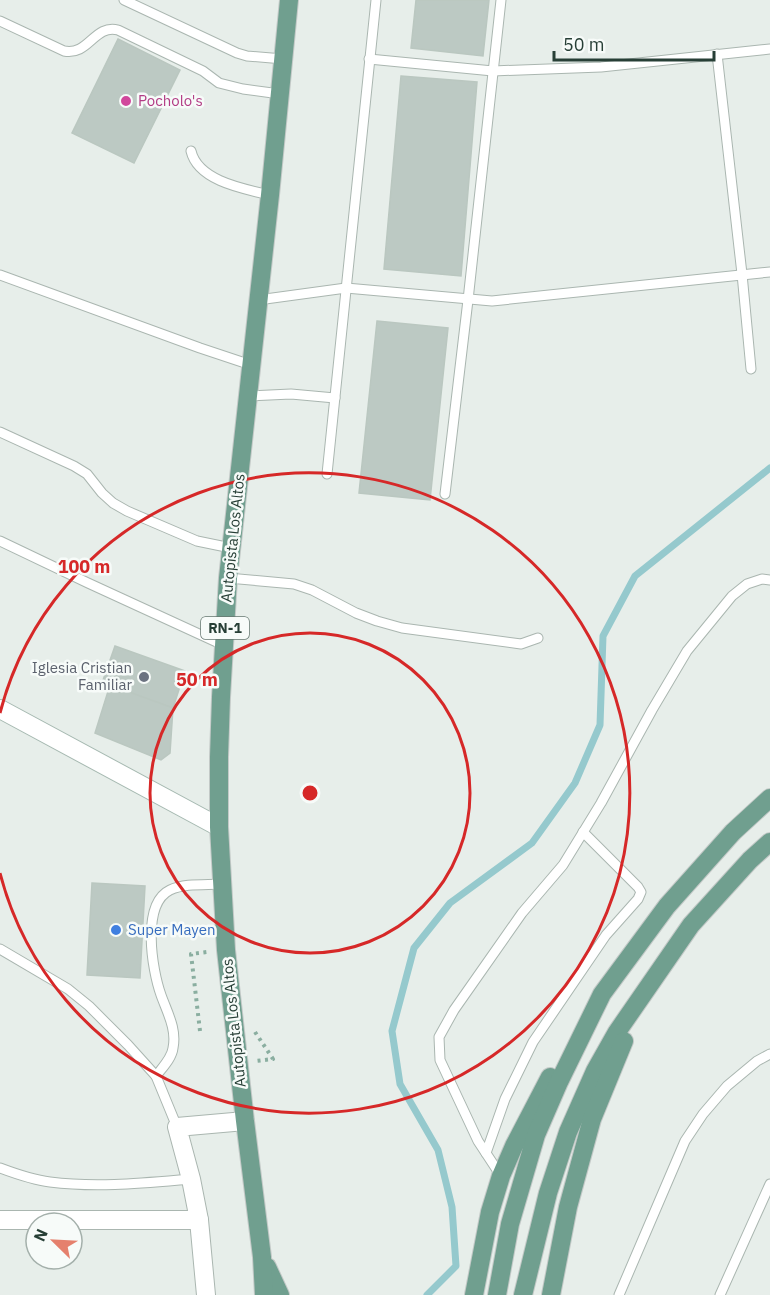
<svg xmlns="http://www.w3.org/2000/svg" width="770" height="1295" font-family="'IBM Plex Sans',sans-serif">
<rect width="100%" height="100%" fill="#e7eeea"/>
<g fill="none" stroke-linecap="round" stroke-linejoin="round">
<polyline stroke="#95c9cd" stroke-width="7" points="427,1295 456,1266 452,1207 438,1150 400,1084 392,1031 414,948 450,903 532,843 575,783 600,725 603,636 635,576 770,468"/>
</g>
<g fill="#bcc9c3" stroke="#bac7c0" stroke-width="1.5">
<polygon points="416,0 489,0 483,56 411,48"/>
<polygon points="118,39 180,70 134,163 72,133"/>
<polygon points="401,76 477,82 461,276 384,269"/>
<polygon points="377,321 448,328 430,500 359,493"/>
<polygon points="115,646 185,671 173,708 102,683"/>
<polygon points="110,685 173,708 170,753 161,760 95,733"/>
<polygon points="92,883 145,886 140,978 87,975"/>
</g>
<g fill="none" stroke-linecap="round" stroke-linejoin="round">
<g stroke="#aab6b0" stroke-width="11">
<g id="lane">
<polyline points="124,0 237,53 247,56 283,59"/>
<path d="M0,21l64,30c25,5 30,-27 54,-21l85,41 16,12 24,6 37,5"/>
<polyline points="717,54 742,274 751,369"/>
<polyline points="369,59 493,71 601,67 770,49"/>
<path d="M191,151c7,30 53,38 79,44"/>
<polyline points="0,275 200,348 251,365"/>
<polyline points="258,300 346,288 492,301 770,272"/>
<polyline points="248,396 291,394 335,398"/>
<polyline points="0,432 74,466 87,474 102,493 113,503 127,511 197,541 231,548"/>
<polyline points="327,474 376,0"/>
<polyline points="445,494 468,300 501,0"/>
<polyline points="0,541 88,583 223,645"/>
<polyline points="228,578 294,584 312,590 356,613 377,621 402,628 521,644 538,638"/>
<polyline points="0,949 68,989 89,1006 128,1045 156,1076 177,1127"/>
<path d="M156,1076c6,-8 16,-18 17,-28 4,-19 -6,-36 -12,-53 -9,-25 -20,-91 9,-105 15,-7 35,-5 51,-6"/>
<polyline points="486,1153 505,1099 533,1042 606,935 638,899 641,892 638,887 583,832"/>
<path d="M0,1168c16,6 33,12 50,14 47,6 94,1 141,-3"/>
<polyline points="501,1176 478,1141 440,1060 439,1037 454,1010 522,913 563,865 601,803 652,710 687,651 732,596 747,584 762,579 770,580"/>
<polyline points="619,1295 685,1141 703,1114 727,1086 757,1061 770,1054"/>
<polyline points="720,1295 770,1184"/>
</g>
</g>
<g stroke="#aab6b0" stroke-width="20">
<g id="street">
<polyline points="0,1220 199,1220"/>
<polyline points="206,1295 199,1220 191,1179 177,1127 245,1121"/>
</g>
</g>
<g stroke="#a6b9b1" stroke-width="20">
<polyline id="secondary" points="0,709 219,827"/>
</g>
<g stroke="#c3c9c7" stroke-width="20">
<g id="primary">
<polyline points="267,1267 280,1295"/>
<polyline points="264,1295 262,1257 245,1121 226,950 219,827 219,757 221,697 228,578 270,195 289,0"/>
<polyline points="474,1295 490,1212 501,1176 514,1146 550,1077"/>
<polyline points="497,1295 510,1224 536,1135 559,1082 602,994 667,906 733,832 770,798"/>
<polyline points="523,1295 548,1193 568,1132 595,1071 617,1032 691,925 750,860 770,842"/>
<polyline points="551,1295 568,1207 592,1119 624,1041"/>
</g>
</g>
<g stroke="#8aaea0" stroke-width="4" stroke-dasharray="3 4.5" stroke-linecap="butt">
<polyline points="200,1031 191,954 207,952"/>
<polyline points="255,1032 273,1059 256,1061"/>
</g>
<use href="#lane" stroke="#fff" stroke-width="9"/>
<use href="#street" stroke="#fff" stroke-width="18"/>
<use href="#secondary" stroke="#fff" stroke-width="18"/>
<use href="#primary" stroke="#709f8f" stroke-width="18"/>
</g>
<g fill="none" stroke="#d62828" stroke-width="3">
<circle cx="310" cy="793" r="160"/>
<path d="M0 713A320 320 0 1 1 0 873"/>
</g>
<circle fill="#d1479c" stroke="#f7fbf9" stroke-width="2" cx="126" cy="101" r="6"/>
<circle fill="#6b7280" stroke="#f7fbf9" stroke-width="2" cx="144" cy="677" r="6"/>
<circle fill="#3f7fe0" stroke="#f7fbf9" stroke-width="2" cx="116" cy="930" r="6"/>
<g text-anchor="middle" stroke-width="5" stroke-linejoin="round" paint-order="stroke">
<rect fill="#f7fbf9" stroke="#657770" stroke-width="1.5" x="201" y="617" width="48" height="22" rx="4.5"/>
<g font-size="14" font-weight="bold" fill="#273f36">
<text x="225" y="633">RN-1</text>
</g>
<g font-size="15" fill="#b23c85" stroke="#f7fbf9" text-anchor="start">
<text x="138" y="106">Pocholo's</text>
</g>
<g font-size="15" fill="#273f36" stroke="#f7fbf9">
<text transform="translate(233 538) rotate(-84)" y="5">Autopista Los Altos</text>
<text transform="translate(234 1023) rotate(-96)" y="5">Autopista Los Altos</text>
</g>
<g font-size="15" fill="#5b616d" stroke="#f7fbf9" text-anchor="end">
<text x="132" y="673">Iglesia Cristian<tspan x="132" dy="17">Familiar</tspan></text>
</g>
<g font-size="15" fill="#366cbe" stroke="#f7fbf9" text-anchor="start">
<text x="128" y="935">Super Mayen</text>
</g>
</g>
<circle cx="310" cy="793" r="9" fill="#d62828" stroke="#f7fbf9" stroke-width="3"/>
<g font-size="18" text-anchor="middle" font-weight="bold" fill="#d62828" stroke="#f7fbf9" stroke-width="5" stroke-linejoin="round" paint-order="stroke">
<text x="84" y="573">100 m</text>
<text x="197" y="686">50 m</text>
</g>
<g transform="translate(54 1241) rotate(294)"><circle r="28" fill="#f7fbf9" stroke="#a4b0ab" stroke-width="1.5"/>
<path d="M0-4.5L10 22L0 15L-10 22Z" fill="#e5806d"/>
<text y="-9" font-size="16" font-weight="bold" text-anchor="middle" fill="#273f36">N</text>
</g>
<path d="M554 51v9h160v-9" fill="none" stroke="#273f36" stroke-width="3"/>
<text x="563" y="51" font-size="18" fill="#273f36" stroke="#f7fbf9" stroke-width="4.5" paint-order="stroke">50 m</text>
</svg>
